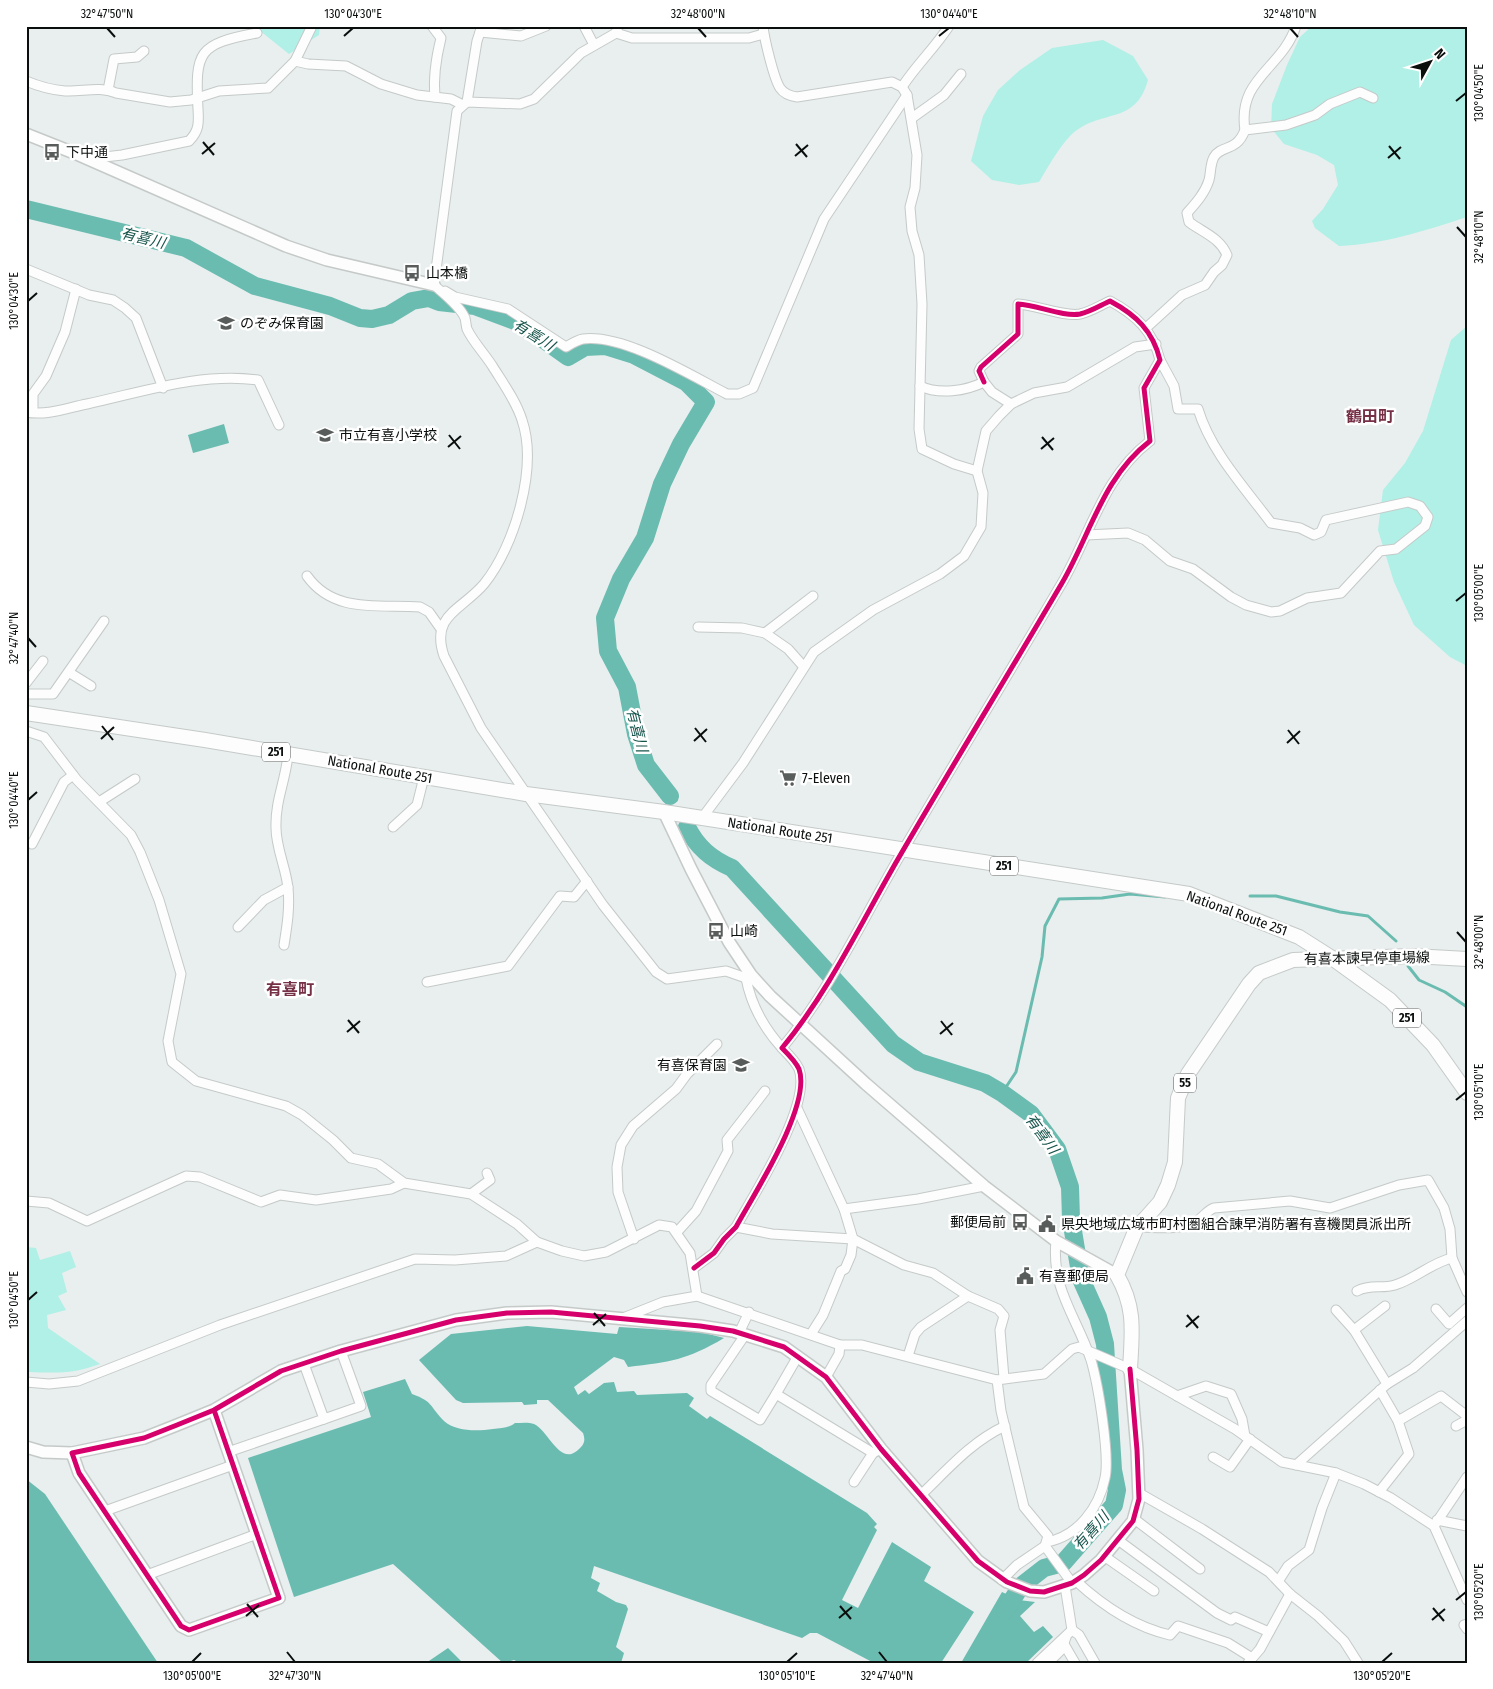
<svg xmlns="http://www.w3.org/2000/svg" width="1493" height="1689" font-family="'Fira Sans Condensed','Noto Sans JP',sans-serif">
<rect width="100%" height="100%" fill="#e8efee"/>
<g fill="#b0f0e6">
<polygon points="254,26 320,26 319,35 289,54"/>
<path d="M1312,26h155v191c-43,14 -83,27 -128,29l-24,-18 -3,-7 11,-12 15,-24 -4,-20 -17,-10 -33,-11 -13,-16 1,-24 15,-39 13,-28z"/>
<path d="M1103,40l30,16 15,24c-13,47 -48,27 -78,56 -12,13 -22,31 -31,46l-20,3 -27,-5 -21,-19 12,-45 15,-26 22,-20 32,-22z"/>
<polygon points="1467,326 1467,666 1450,657 1414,625 1394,582 1378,530 1383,490 1405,463 1423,431 1451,340"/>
<path d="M26,1247l10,1 4,12 30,-9 6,16 -14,6 5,19 -9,4 8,14 -19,5 1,13 52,36c-27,10 -43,9 -71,8l-3,-2z"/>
</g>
<g fill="#6abbb0">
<polygon points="224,424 229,443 193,453 188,435"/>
<path d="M527,1326l90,8 2,-7 82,5 23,6c-37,22 -54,24 -96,29l-4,-7 -10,-3 -40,30 4,8 7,-5 4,4 15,-11 10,-1 3,10 17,-1 3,4 50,-2 7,5 -5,8 18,13 3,-3 157,97 10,11 -3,3 3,3 -35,70 16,8 34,-66 39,25 -7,14 50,31 -33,51h-67l-57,-30h-7l-8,5 -208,-72 -3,12 9,5 -3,8 19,11 10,3 2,4 -12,38 8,6 -3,10h-101l-6,-3 -11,3 -110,-99 -99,33 -46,-139 123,-41 -8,-25 42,-13 7,15c22,8 17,12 32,27 12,11 34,10 49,8 8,-1 16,-1 22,-6 6,0 14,-1 19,1 16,8 27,46 47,23 4,-4 4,-8 2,-14l-35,-33h-11v4l-13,1 -2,-3 -59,1 -7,-3 -37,-40 32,-26z"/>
<polygon points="26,1479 45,1494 158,1663 26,1663"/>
<polygon points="1002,1592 1019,1600 1035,1602 1020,1616 1034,1632 1043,1626 1053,1637 1026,1663 961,1663"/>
<polygon points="448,1648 463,1663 426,1663"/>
</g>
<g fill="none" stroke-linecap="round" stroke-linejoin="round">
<g stroke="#6abbb0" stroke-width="3">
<polyline points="1250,896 1276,896 1340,912 1368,916 1396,941"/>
<polyline points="1408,966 1419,980 1445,992 1467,1007"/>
<polyline points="1002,1093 1016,1072 1042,957 1045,926 1059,899 1102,898 1130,894 1165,897"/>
</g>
<g stroke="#6abbb0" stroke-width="18">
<polyline points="26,209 186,248 255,286 330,306 360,318 372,319 389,315 412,301 429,298 439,302 475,306 520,323 568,357 585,347 605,346 634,355 686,382 706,402 681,444 662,484 645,538 621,579 605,618 608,651 627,687 636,734 646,765 670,796"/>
<path d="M687,827c10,20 24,32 45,41l161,176 26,18 66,21 17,10 29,21 26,35 13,38 1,32 10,60 17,38 7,27 8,126 4,20 -3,15 -51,58 -19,5 -23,18 -16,25"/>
</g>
<g stroke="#c5cac9" stroke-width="11">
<g id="minor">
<path d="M432,26l9,12c-5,20 -8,39 -6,59"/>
<polyline points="584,26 594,45"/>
<path d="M763,26c1,12 11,53 17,62 4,6 10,8 17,9l95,-15 10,5 5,8 10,60 -2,33 -5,19 2,24 7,24 3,49 -3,125 3,20 32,15 23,7"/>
<polyline points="480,32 521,36 546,26"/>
<polyline points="616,33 632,38 749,38 763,34"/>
<polyline points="295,61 308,64 346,66 381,84 417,95 451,99 463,105"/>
<path d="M26,81c12,5 26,9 39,10 17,1 35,-5 51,2l54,9 21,-2 28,-9 49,-3 27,-27 17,-35"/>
<path d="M902,87c15,-23 32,-38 47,-61"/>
<polyline points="108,90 114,59 137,57 144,51"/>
<polyline points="467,102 477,41 482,26"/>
<polyline points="912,118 944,95 961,74"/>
<path d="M1245,130c-8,-52 37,-61 51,-104"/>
<path d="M87,159l35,-4 67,-14c10,-10 10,-18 9,-32 -3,-58 0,-65 59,-76"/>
<polyline points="26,269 89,295 113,300 125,308 136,318 163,388"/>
<path d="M434,285c10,9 26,21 31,33 1,4 1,8 2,11 6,13 18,25 26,38 10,16 23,34 29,53 16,47 -7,126 -38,164 -22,26 -54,31 -40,72l37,72 122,177 53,67 11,7 59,-8 20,7 5,-3"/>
<polyline points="434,285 457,111 467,102 520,104 534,99 581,53 616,33 618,26"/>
<path d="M445,291l10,6 53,12 58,38c5,-3 11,-7 17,-8 41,-5 107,36 144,55h12l14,-6 71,-169 83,-124"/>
<path d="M1146,328l36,-33 23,-10 9,-13 8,-7 5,-10c-7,-17 -23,-22 -38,-33l-2,-9c9,-10 18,-20 22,-33 2,-7 1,-16 5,-23 8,-13 22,-4 31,-27l41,-5 29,-10 15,-11 30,-12 13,6"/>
<path d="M920,386c19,9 46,5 64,-4l8,10 19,12"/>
<path d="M26,412c21,4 41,-4 61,-8 56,-12 113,-32 171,-24l21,45"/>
<polyline points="33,412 33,394 46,376 65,332 76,289"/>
<path d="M1086,535l42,-2 17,7 25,21 23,8 38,28 15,8 25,7 9,-1 27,-13 34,-5 39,-42 16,-2 29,-23 3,-9 -8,-11 -12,-4 -82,18 -5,12 -7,3 -14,-7 -29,-5c-26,-35 -60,-71 -73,-114h-20l-4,-23 -14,-26"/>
<path d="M307,576c27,38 72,28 113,31l9,5 12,17"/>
<polyline points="698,627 742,628 765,633"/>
<polyline points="804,667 788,649 765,633 813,596"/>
<polyline points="70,673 91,686"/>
<polyline points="26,683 43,661"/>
<polyline points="26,694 53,694 104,621"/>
<polyline points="26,731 44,737 77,780 131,835 140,852 159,900 181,974 168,1041 172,1062 196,1081 286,1106 302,1115 333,1140 351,1158 378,1164 404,1183 471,1194 517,1224 537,1242 562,1251 584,1256 606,1252 659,1225 672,1227 690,1253 697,1296"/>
<polyline points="99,802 135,779"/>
<polyline points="702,818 743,763 814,652 873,610 940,574 964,556 981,527 983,493 977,471 986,431 999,416 1011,404 1034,393 1067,387 1135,347 1156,344"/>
<polyline points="393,827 417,805 424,777"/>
<polyline points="32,844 64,782 73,775"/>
<polyline points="238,927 264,900 288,887"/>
<path d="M284,945c3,-19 6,-37 4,-57 -2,-20 -12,-40 -12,-60 -1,-28 10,-48 12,-74"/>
<path d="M746,978c5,27 18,50 36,70"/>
<polyline points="427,982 508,966 560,896 574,897 587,881"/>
<polyline points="797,1108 844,1209 853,1239 851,1255 845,1269 841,1271 823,1315 811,1334"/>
<polyline points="471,1194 490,1180 487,1173"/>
<polyline points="26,1201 49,1203 87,1221 186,1176 200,1177 261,1202 280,1195 316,1200 391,1189 404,1183"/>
<polyline points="844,1209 918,1199 984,1186"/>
<polyline points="736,1227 772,1234 853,1239 904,1265 933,1273 968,1296 998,1309 1004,1316 1000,1330 1004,1378"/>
<path d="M1137,1227c19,0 41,4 58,-5 8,-4 11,-11 19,-14l76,-7 40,7 69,-23 29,-5 16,28 6,21 2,29 15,34"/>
<polyline points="677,1232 696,1211 728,1151 727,1140 765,1091"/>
<polyline points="634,1239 618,1192 617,1167 621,1145 633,1126 676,1089 687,1074 717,1044"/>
<path d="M694,1268l20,-15 10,-14 12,-12c18,-33 76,-122 63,-158 -3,-7 -11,-15 -17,-21 46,-55 80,-127 116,-189 54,-93 110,-184 164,-276 29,-50 41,-106 88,-142l-6,-53 16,-28c-7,-29 -24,-45 -50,-59 -9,4 -20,11 -30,13 -17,3 -43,-9 -62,-10v30l-37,33 -2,4 5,11"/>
<path d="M1357,1291c13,-7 25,-2 38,-6 20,-6 36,-22 57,-27"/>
<polyline points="1436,1309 1449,1324 1467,1308"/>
<polyline points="1336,1310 1354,1330 1387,1384"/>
<polyline points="623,1318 663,1302 697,1296 840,1345 862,1345 997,1380 1044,1374 1072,1349 1079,1347 1130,1369 1235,1429 1282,1462 1336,1473 1364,1484 1391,1498 1434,1526 1467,1600"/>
<polyline points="1354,1330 1385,1306"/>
<polyline points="739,1333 749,1312"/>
<polyline points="745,1335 711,1385 711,1391 760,1420 776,1394 873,1453 881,1449"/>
<polyline points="908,1356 915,1334 921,1327 968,1296"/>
<polyline points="304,1364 324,1419 361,1406 341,1351"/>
<polyline points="826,1377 839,1354 840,1345"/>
<polyline points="997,1380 1001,1411 1024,1507 1048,1536 1045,1546 1072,1583"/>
<polyline points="26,1382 49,1384 78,1381 220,1325 415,1259 455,1260 506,1256 537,1242"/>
<polyline points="776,1394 798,1356"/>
<polyline points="1177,1396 1206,1386 1231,1394 1242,1419 1245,1436"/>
<polyline points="1398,1421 1441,1396 1467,1416"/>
<polyline points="1456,1426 1467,1420"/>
<polyline points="228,1452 324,1419"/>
<polyline points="1213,1457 1230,1467 1250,1439"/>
<polyline points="1296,1465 1387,1384 1413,1368 1467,1321"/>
<polyline points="854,1482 873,1453"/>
<polyline points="1379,1492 1409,1454 1398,1421 1380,1390"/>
<polyline points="1139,1493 1202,1529 1269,1572 1290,1594 1318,1616 1344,1641 1358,1663"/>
<path d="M922,1494c26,-25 49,-52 83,-68"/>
<polyline points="105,1511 233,1465"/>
<polyline points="1133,1518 1200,1569"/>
<polyline points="1437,1520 1467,1526"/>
<polyline points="1434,1526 1467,1477"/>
<polyline points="1118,1540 1217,1613 1231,1620 1235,1617 1269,1632"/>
<path d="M1047,1542c31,-6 52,-34 58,-64 5,-23 -7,-94 -14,-118 -14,-43 -40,-70 -35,-119"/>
<polyline points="1104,1556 1154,1591"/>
<polyline points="147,1575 257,1534"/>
<polyline points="1002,1580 1017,1565 1045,1546"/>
<polyline points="1279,1580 1288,1566 1309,1550 1322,1508 1336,1473"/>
<path d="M1076,1581c26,24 59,46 94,54l8,-9 50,17 24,15"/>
<polyline points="1065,1586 1072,1630"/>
<polyline points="1467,1624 1464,1625 1467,1629"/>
<polyline points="1072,1630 1079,1635 1095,1663"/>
<polyline points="1064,1644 1075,1663"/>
<polyline points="1037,1663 1072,1630"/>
<polyline points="1048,1663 1062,1649 1066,1637"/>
<polyline points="1248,1663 1260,1649 1290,1594"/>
</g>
</g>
<g stroke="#c5cac9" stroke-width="14">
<g id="tertiary">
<polyline points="26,134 79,155 286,246 327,260 434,285"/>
<polyline points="664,812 691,869 729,942 751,975 770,996 866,1084 984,1186 1056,1241 1117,1275"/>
<polyline points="214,1410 279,1598 189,1630 181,1626 79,1473 72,1453 144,1438 177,1425 214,1410 281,1371 341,1351 456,1320 507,1313 551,1312 700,1326 733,1331 784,1347 826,1377 881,1449 978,1561 1007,1582 1030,1591 1044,1592 1072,1583 1084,1575 1101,1560 1133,1521 1139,1499 1137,1450 1130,1369"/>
<polyline points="26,1447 43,1452 72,1453"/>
</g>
</g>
<g stroke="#c5cac9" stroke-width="16">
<path id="primary" d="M1130,1369c2,-37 6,-61 -13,-94l19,-46 24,-27 8,-17 7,-23 3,-64 10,-24 61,-90 10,-11 34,-13 120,-4 54,3"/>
</g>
<g stroke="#c5cac9" stroke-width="16">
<polyline id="trunk" points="26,713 205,740 526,794 664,812 1189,894 1299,937 1332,958 1390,1000 1433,1045 1467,1093"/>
</g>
<use href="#minor" stroke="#fcfdfc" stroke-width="9"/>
<use href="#tertiary" stroke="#fcfdfc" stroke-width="11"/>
<use href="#primary" stroke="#fcfdfc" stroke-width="14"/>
<use href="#trunk" stroke="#fcfdfc" stroke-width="14"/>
<g stroke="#fff" stroke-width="8">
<g id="cycleway">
<path d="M694,1268l20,-15 10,-14 12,-12c18,-33 76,-122 63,-158 -3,-7 -11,-15 -17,-21 46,-55 80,-127 116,-189 54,-93 110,-184 164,-276 29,-50 41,-106 88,-142l-6,-53 16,-28c-7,-29 -24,-45 -50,-59 -9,4 -20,11 -30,13 -17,3 -43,-9 -62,-10v30l-37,33 -2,4 5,11"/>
<polyline points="214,1410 279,1598 189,1630 181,1626 79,1473 72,1453 144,1438 177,1425 214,1410 281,1371 341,1351 456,1320 507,1313 551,1312 700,1326 733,1331 784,1347 826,1377 881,1449 978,1561 1007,1582 1030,1591 1044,1592 1072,1583 1084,1575 1101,1560 1133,1521 1139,1499 1137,1450 1130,1369"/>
</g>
</g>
<use href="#cycleway" stroke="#d6006c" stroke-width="5"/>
</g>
<path fill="none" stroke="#0a0e0d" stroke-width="2" d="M107,28l8,9M698,28l8,9M1290,28l8,9M344,36l9,-8M939,36l10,-8M1456,101l10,-8M203,142l11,13M796,144l11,13M1389,146l11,13M202,154l13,-11M795,156l13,-11M1388,158l13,-11M1457,227l9,10M28,301l9,-8M449,435l11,14M1042,437l11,13M448,447l13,-11M1041,449l13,-11M1456,601l10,-8M28,638l8,9M102,726l11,14M695,728l11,14M1288,730l11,14M101,739l13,-12M694,741l13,-12M1287,743l13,-12M28,800l9,-8M1457,932l9,10M348,1020l11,13M941,1021l11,14M347,1032l13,-11M940,1034l13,-11M1456,1100l10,-8M28,1300l9,-8M594,1313l11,13M1187,1315l11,13M593,1325l13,-11M1186,1327l13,-11M1456,1600l10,-8M247,1604l11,13M840,1606l11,13M1433,1608l11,13M246,1616l13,-11M839,1618l13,-11M1432,1620l13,-11M287,1652l8,10M879,1652l8,10M192,1662l9,-9M787,1662l10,-9M1382,1662l10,-9"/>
<defs>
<g id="bus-bare" transform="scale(1.35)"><path d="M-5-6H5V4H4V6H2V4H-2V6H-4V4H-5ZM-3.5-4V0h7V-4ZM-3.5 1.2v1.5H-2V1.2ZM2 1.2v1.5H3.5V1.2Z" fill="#585d5c" stroke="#fff" stroke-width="2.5" paint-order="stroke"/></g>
<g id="school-bare" transform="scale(1.35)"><path d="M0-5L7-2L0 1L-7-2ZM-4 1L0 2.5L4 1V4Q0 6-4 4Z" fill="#585d5c" stroke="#fff" stroke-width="2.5" paint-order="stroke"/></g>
<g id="supermarket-bare" transform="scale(1.35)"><path d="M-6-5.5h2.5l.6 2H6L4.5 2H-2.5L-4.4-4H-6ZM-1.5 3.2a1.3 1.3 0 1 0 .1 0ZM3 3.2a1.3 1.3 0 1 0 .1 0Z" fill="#585d5c" stroke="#fff" stroke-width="2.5" paint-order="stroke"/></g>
<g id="civic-bare" transform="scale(1.35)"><path d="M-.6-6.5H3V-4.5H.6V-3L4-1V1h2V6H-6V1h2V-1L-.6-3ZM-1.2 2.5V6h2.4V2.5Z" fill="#585d5c" stroke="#fff" stroke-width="2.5" paint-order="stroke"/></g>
</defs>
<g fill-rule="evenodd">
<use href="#bus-bare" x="52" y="152"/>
<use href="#bus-bare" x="412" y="273"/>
<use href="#school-bare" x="226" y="323"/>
<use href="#school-bare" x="325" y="435"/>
<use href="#supermarket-bare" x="788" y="778"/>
<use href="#bus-bare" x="716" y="931"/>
<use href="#school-bare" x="741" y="1065"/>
<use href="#bus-bare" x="1020" y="1222"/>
<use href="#civic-bare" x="1047" y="1224"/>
<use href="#civic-bare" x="1025" y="1276"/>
</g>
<g text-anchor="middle" stroke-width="5" stroke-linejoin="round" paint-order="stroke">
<g fill="#fff" stroke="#545656" stroke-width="1">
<rect x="262" y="742.5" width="28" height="19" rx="4"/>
<rect x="990" y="856.5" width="28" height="19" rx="4"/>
<rect x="1393" y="1008.5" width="28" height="19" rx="4"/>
<rect x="1174" y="1073.5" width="22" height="19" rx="4"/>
</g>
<g font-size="12" font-weight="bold" fill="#0a0e0d">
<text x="276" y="756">251</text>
<text x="1004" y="870">251</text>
<text x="1407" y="1022">251</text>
<text x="1185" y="1087">55</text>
</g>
<g font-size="14" fill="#0a0e0d" stroke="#fff" text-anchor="start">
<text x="66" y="157">下中通</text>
<text x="426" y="278">山本橋</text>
<text x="240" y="328">のぞみ保育園</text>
<text x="339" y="440">市立有喜小学校</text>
<text x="802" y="783">7-Eleven</text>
<text x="730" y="936">山崎</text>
<text x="727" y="1070" text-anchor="end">有喜保育園</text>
<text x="1006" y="1227" text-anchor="end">郵便局前</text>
<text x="1061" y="1229">県央地域広域市町村圏組合諌早消防署有喜機関員派出所</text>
<text x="1039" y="1281">有喜郵便局</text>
</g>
<g font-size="14" fill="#0a0e0d" stroke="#fff">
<text transform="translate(380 769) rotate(10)" y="5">National Route 251</text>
<text transform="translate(780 830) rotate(9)" y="5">National Route 251</text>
<text transform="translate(1237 913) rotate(20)" y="5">National Route 251</text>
<text transform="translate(1367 958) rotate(-1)" y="5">有喜本諫早停車場線</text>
</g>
<g font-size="15" font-style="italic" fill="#17544c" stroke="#fff">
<text transform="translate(143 238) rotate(14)" y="5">有喜川</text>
<text transform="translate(534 335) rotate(32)" y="5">有喜川</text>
<text transform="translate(637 730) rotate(76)" y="5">有喜川</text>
<text transform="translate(1042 1134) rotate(54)" y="5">有喜川</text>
<text transform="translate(1091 1531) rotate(-48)" y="5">有喜川</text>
</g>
<g font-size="16" font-weight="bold" fill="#753046" stroke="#fff">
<text x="1370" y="422">鶴田町</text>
<text x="290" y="995">有喜町</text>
</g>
</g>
<rect width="1493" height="1689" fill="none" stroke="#ffffff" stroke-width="55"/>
<g transform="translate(1430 62) rotate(50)" stroke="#ffffff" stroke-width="4" paint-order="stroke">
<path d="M0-4L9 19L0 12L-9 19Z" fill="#0a0e0d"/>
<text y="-8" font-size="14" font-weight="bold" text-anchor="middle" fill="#0a0e0d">N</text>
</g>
<rect x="28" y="28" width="1438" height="1634" fill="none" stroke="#0a0e0d" stroke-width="2"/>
<g font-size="12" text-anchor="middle" fill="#0a0e0d">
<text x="107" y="18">32°47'50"N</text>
<text x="353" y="18">130°04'30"E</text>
<text x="698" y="18">32°48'00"N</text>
<text x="949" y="18">130°04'40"E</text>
<text x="1290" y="18">32°48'10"N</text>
<text transform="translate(1479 93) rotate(-90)" y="4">130°04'50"E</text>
<text transform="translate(1479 237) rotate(-90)" y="4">32°48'10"N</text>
<text transform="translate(14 301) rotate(-90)" y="4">130°04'30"E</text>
<text transform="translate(1479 593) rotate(-90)" y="4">130°05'00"E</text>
<text transform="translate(14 638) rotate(-90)" y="4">32°47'40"N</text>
<text transform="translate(14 800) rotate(-90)" y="4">130°04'40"E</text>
<text transform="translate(1479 942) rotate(-90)" y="4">32°48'00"N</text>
<text transform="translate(1479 1092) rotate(-90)" y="4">130°05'10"E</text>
<text transform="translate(14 1300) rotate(-90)" y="4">130°04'50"E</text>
<text transform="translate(1479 1592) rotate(-90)" y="4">130°05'20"E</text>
<text x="192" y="1680">130°05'00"E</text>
<text x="295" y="1680">32°47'30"N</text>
<text x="787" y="1680">130°05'10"E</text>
<text x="887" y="1680">32°47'40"N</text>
<text x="1382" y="1680">130°05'20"E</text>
</g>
</svg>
